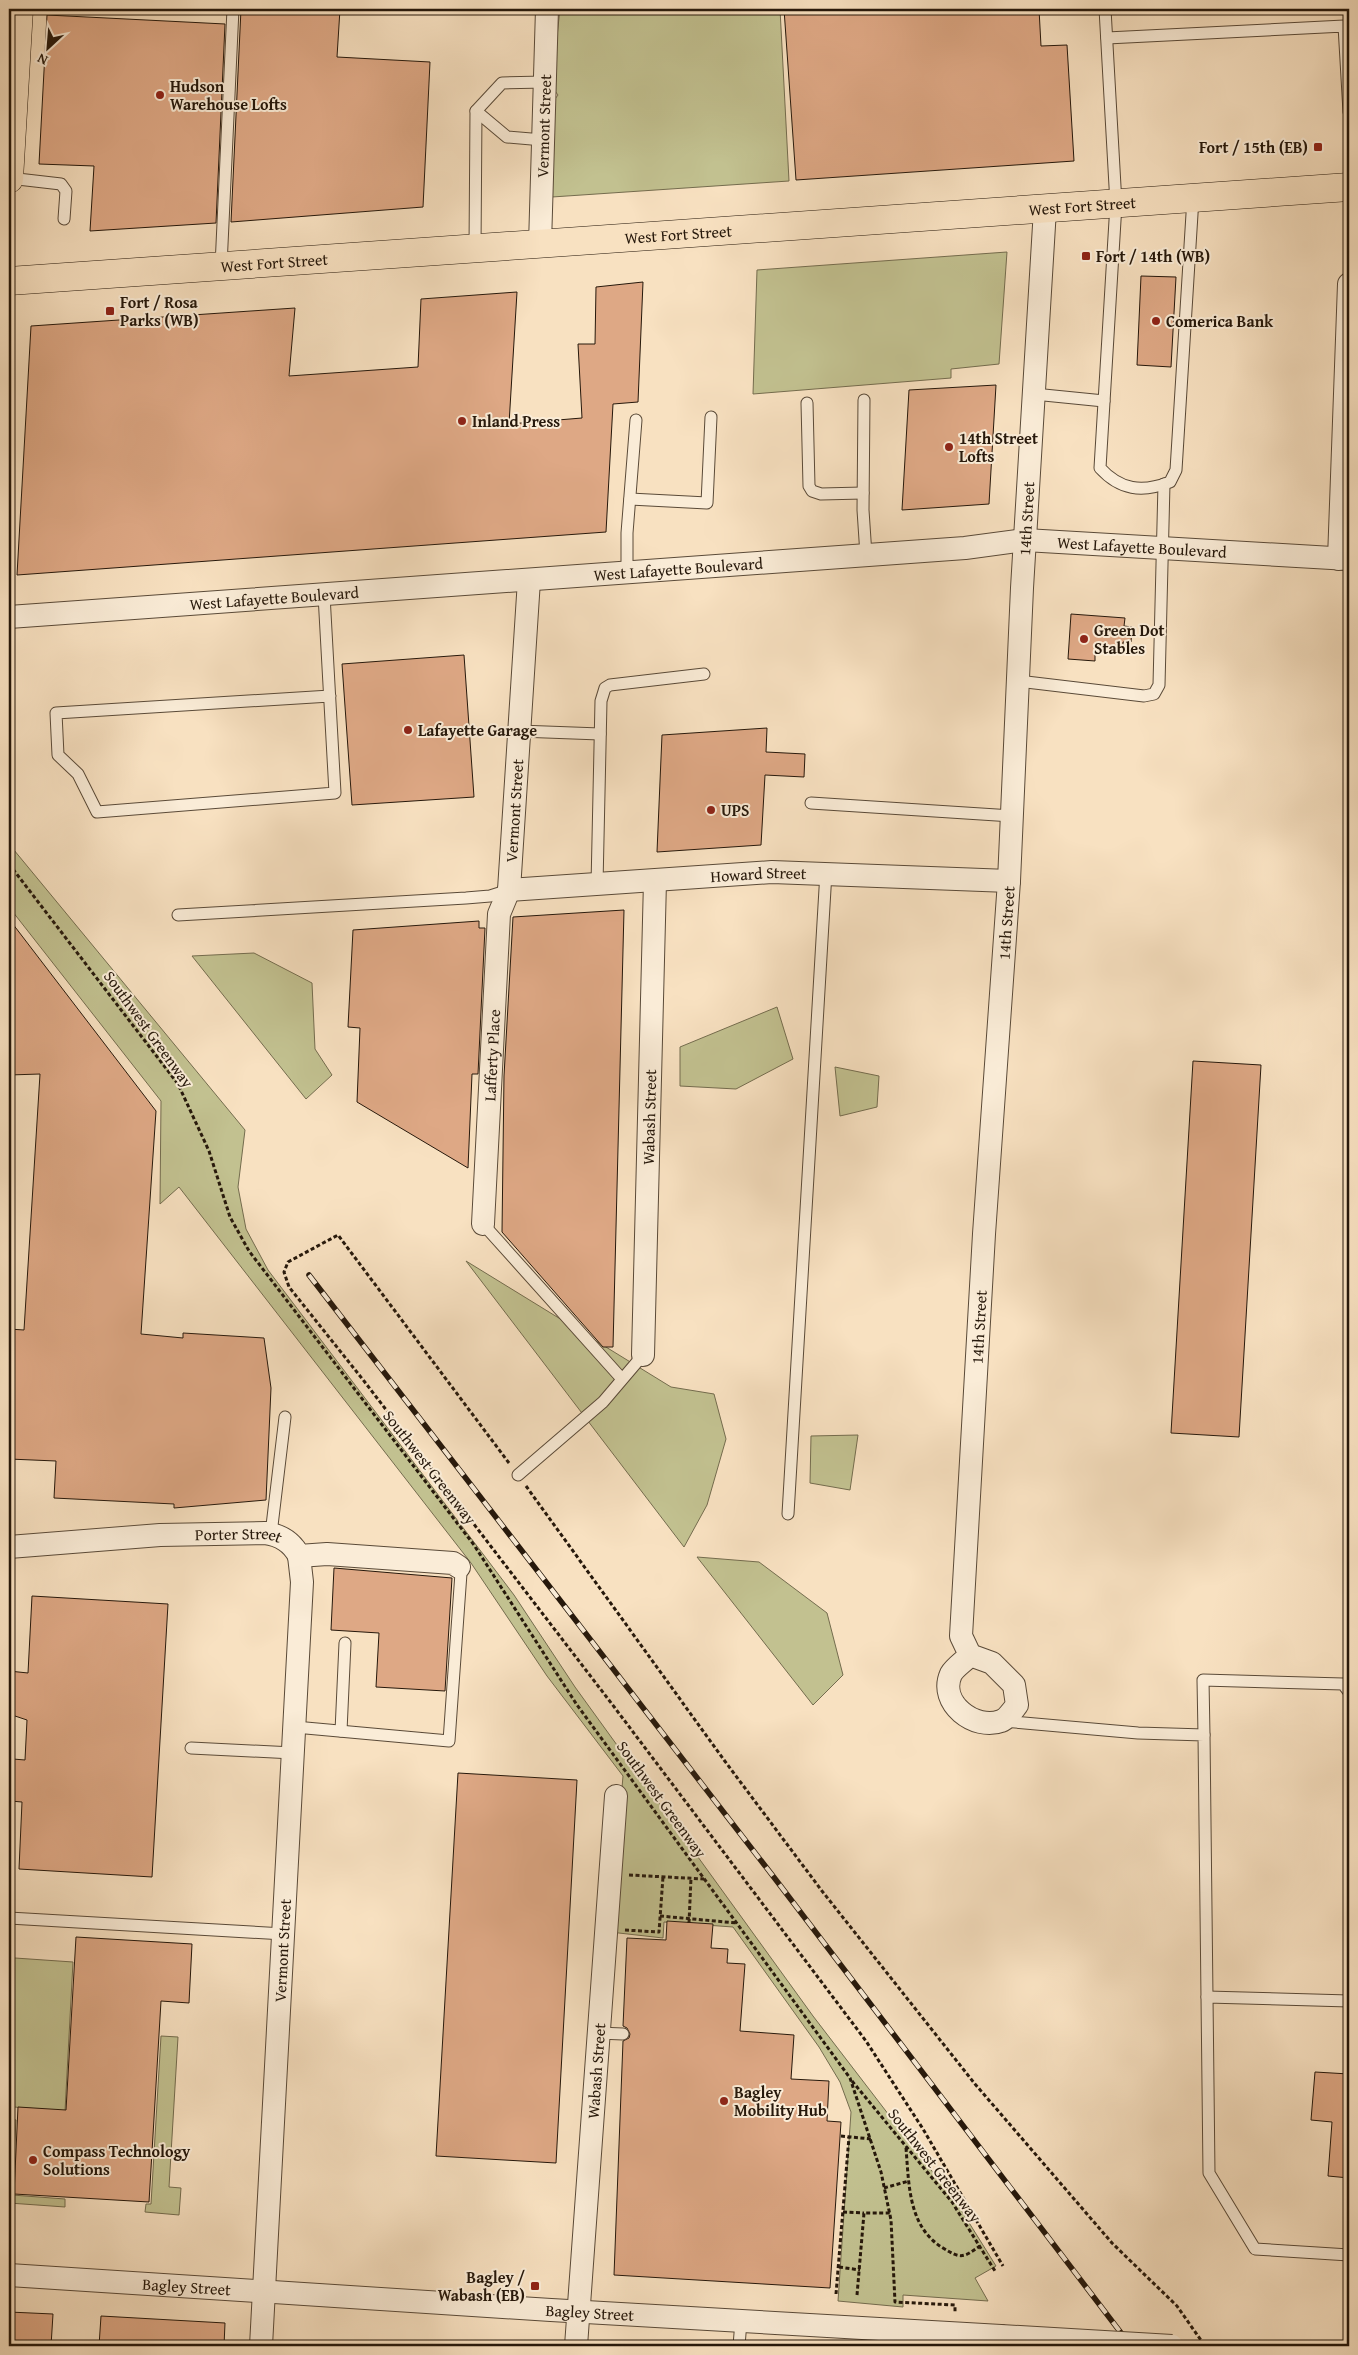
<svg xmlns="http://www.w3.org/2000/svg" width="1358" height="2355" font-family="'Gentium Book Plus',serif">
<rect width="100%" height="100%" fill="#f8e1c1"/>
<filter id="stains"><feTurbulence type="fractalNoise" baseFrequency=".004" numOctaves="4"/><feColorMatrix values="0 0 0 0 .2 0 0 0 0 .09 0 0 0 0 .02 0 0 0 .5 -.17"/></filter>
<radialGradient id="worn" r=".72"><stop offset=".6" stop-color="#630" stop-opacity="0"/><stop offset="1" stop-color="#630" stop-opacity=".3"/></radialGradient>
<g fill="#c2c190" stroke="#746c4e">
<polygon points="560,9 780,9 789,181 552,197 555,99 558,95 555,91 555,55"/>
<polygon points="1007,252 999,364 951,369 951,378 753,394 757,270"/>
<polygon points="9,844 245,1130 238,1187 246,1229 268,1270 514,1595 575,1687 813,2016 958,2205 996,2266 975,2278 988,2301 903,2295 903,2307 838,2301 851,2112 840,2082 819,2047 733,1927 664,1922 663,1938 610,1932 623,1776 547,1676 471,1563 179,1187 160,1204 161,1101 9,907"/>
<polygon points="254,953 312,983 315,1049 332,1075 306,1099 192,956"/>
<polygon points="777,1007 793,1059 736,1089 680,1086 680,1047"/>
<polygon points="835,1067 879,1076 877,1107 840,1116"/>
<polygon points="466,1261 671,1387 714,1394 726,1439 707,1505 684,1547"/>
<polygon points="858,1435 850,1490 810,1483 811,1436"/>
<polygon points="697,1557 759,1562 827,1613 843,1675 813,1705"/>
<polygon points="15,1958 73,1962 65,2111 14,2107 13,2112 9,2112 9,1960"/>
<polygon points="161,2036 178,2037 169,2187 181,2188 179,2215 145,2212 146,2204 151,2204"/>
<polygon points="9,2117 16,2120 14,2156 9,2155"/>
<polygon points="9,2165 13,2165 12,2195 65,2199 65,2207 9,2203"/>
</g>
<g fill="#dea885" stroke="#26180b">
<polygon points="241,9 340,9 337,57 430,62 423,207 231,222"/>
<polygon points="784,9 1039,9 1041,46 1067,45 1074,161 796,180"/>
<polygon points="47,15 225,24 216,223 90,231 94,166 39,164"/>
<polygon points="1141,276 1176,277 1171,367 1137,365"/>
<polygon points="643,282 638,402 613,404 606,532 17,575 31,326 295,308 289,376 418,367 421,299 517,292 509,424 582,418 578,344 595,344 596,287"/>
<polygon points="996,385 989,504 902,510 909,390"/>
<polygon points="1071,614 1125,618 1124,626 1132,627 1131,642 1123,642 1123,653 1095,651 1095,661 1068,659"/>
<polygon points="464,655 474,797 352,805 342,664"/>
<polygon points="767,728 766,752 805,754 804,777 765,775 761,845 657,852 662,735"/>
<polygon points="624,910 613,1347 603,1347 502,1232 504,1076 513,917"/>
<polygon points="9,919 156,1111 141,1334 183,1338 183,1333 264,1338 271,1388 266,1500 174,1508 174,1504 54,1498 56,1461 9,1459 9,1329 24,1330 40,1074 9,1075"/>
<polygon points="479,921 479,928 485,928 478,1074 472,1074 468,1168 357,1102 360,1028 348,1027 353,930"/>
<polygon points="1193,1061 1261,1065 1239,1437 1171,1433"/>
<polygon points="334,1568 452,1578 445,1691 376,1687 379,1633 331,1630"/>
<polygon points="32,1596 168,1604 152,1877 19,1869 22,1802 10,1801 13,1759 25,1760 27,1720 9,1714 9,1671 28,1673"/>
<polygon points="458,1773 577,1780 556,2163 436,2156"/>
<polygon points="667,1921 713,1924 711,1948 728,1949 727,1963 745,1964 740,2031 794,2035 791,2079 829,2081 827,2121 841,2122 830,2288 614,2275 623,2041 629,2038 630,2034 627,2028 623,2026 627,1938 666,1940"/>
<polygon points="76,1937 192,1944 189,2003 161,2001 149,2202 14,2194 18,2107 66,2110"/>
<polygon points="1315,2072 1349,2074 1349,2178 1328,2176 1332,2122 1311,2120"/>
<polygon points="9,2312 53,2314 51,2346 9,2346"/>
<polygon points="101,2316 225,2323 224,2346 99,2346"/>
</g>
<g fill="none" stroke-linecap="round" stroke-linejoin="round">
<g stroke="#5a4a38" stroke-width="13">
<g id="lane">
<path d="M1105,9l11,195 -16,264c20,22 42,25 70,14l6,-12 17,-272"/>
<polyline points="1107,38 1344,26 1349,112"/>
<polyline points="476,111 507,137 543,140"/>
<polyline points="9,178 61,184 66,191 64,219"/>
<polyline points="475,248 476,111 502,83 545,82"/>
<polyline points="221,266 233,9"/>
<polyline points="1034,394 1104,401"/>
<polyline points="864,400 863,510 866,555"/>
<polyline points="807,403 809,486 812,491 821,494 863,493"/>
<polyline points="630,499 707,503 711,417"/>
<polyline points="627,573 627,533 636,420"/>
<polyline points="324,595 335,793 97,812 78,774 58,755 56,713 330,696"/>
<polyline points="1018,681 1144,696 1154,694 1159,685 1164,484"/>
<polyline points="519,731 600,734"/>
<polyline points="811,803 1012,816"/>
<polyline points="597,885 601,701 605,688 610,685 704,674"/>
<polyline points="178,915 466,898 490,896 509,890"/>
<polyline points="483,1224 622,1379"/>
<polyline points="518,1475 603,1402 643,1355"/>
<polyline points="788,1514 826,872"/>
<polyline points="271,1534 285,1417"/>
<polyline points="1003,1721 1138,1733 1204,1735 1207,1997"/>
<polyline points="295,1727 449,1741 461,1573 459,1567"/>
<polyline points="341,1731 345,1643"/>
<polyline points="1204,1735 1203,1680 1343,1684 1349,1692"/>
<polyline points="191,1748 293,1753"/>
<polyline points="9,1918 284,1934"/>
<polyline points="1349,2001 1207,1997 1209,2173 1255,2249 1349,2255"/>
<polyline points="598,2033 623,2034"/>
<polyline points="739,2346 741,2321"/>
</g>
</g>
<g stroke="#5a4a38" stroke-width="24">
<g id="street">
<path id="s1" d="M540,244l7,-235"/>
<polyline points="1339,559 1349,284"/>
<path id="s2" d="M9,617l956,-69 60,-8 324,19"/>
<path id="s3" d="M509,890l263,-18 237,9"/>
<path id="s4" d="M483,1224l16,-310 10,-24 20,-310"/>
<path id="s5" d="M643,1355l12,-474"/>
<path id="s6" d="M9,1547l151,-12 105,-2c16,2 27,9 34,23l28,-2 126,9 6,4"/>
<path id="s7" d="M970,1655c-5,6 -15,12 -19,19 -13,29 24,57 50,47 6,-2 12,-11 16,-16l-3,-20 -22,-22 -22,-8 -9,-19 23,-402 25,-353 13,-293 23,-379"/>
<path id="s8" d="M9,2275l542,35 450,26"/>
<path id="s9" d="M261,2346l41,-764 -3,-26"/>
<path id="s10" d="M576,2346l40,-550"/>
</g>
</g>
<g stroke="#26180b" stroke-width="29">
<g id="primary">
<polyline points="9,179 19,9"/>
<path id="s11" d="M9,281l1340,-94"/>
</g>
</g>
<g stroke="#26180b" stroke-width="3" stroke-dasharray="4 2.5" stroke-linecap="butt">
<polyline points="9,864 178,1084 209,1151 230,1217 249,1251 474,1545 577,1705 850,2078 881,2172 891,2220 895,2302 955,2305 955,2313"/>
<polyline points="509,1463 338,1235 288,1262 284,1272 289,1287 364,1381 615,1708 866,2041 923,2129 1003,2266"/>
<polyline points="526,1486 724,1760 822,1891 975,2084 1112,2243 1177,2306 1205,2346"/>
<polyline points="629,1875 704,1879"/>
<polyline points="660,1916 737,1923"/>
<polyline points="689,1923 691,1878"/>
<polyline points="625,1930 659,1932 663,1877"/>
<polyline points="852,2081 952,2202 995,2271"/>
<polyline points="841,2136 871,2139"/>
<path d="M906,2148c3,36 2,79 37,100 18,11 20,10 37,-2"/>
<polyline points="884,2188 909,2181"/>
<polyline points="843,2212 864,2213"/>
<polyline points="839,2267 860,2270"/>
<polyline points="836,2294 849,2137"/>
<polyline points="857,2295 864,2213 890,2213"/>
</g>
<use href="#lane" stroke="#faecd7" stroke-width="11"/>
<use href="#street" stroke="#faecd7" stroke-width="22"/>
<use href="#primary" stroke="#f8e1c1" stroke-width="28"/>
<g stroke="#26180b" stroke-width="5.5">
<polyline id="rail" points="309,1275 776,1880 1131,2346"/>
</g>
<use href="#rail" stroke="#faecd7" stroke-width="4" stroke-dasharray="11" stroke-linecap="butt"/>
<g stroke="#5a4a38" stroke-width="24" stroke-linecap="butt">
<polyline id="street-bridge" points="1001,2336 1172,2346"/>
</g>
<use href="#street-bridge" stroke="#faecd7" stroke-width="22"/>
</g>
<g fill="#8f2418" stroke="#faecd7" stroke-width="2">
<circle cx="160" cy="95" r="5"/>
<rect x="1313" y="142" width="10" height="10" rx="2.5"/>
<rect x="1081" y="251" width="10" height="10" rx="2.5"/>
<rect x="105" y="306" width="10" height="10" rx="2.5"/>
<circle cx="1156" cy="321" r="5"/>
<circle cx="462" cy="421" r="5"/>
<circle cx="949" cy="447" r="5"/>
<circle cx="1084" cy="639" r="5"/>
<circle cx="408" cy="730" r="5"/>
<circle cx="711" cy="810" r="5"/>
<circle cx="724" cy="2101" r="5"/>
<circle cx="33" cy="2160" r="5"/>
<rect x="530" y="2281" width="10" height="10" rx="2.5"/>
</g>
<g text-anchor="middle" stroke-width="4" stroke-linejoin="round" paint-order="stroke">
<g font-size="16" font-weight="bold" fill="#26180b" stroke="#faecd7" text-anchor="start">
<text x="170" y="92">Hudson<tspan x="170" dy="18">Warehouse Lofts</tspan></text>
<text x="1308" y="153" text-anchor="end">Fort / 15th (EB)</text>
<text x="1096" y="262">Fort / 14th (WB)</text>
<text x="120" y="308">Fort / Rosa<tspan x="120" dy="18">Parks (WB)</tspan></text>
<text x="1166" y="327">Comerica Bank</text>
<text x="472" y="427">Inland Press</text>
<text x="959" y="444">14th Street<tspan x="959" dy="18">Lofts</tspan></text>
<text x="1094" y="636">Green Dot<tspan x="1094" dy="18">Stables</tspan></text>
<text x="418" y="736">Lafayette Garage</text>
<text x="721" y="816">UPS</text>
<text x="734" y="2098">Bagley<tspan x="734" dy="18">Mobility Hub</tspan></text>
<text x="43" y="2157">Compass Technology<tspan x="43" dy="18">Solutions</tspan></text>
<text x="525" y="2283" text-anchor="end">Bagley /<tspan x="525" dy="18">Wabash (EB)</tspan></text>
</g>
<g font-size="16" fill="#26180b" stroke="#faecd7">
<text dy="6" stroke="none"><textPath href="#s1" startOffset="118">Vermont Street</textPath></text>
<text dy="6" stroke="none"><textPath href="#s11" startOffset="1076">West Fort Street</textPath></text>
<text dy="6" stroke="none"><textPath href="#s11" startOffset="671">West Fort Street</textPath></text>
<text dy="6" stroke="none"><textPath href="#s11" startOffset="266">West Fort Street</textPath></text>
<text dy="6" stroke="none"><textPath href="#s7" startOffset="1350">14th Street</textPath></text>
<text dy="6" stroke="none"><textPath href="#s2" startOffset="1136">West Lafayette Boulevard</textPath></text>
<text dy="6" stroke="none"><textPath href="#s2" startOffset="671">West Lafayette Boulevard</textPath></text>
<text dy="6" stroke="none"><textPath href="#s2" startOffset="266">West Lafayette Boulevard</textPath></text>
<text dy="6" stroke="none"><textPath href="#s4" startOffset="416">Vermont Street</textPath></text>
<text dy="6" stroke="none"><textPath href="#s3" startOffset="250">Howard Street</textPath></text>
<text dy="6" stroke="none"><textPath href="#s7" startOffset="945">14th Street</textPath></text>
<text transform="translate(149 1029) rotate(54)" y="6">Southwest Greenway</text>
<text dy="6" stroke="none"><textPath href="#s4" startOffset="169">Lafferty Place</textPath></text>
<text dy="6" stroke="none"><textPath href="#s5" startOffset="238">Wabash Street</textPath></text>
<text dy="6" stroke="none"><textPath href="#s7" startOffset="540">14th Street</textPath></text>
<text transform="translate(430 1467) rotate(52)" y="6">Southwest Greenway</text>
<text dy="6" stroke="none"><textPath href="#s6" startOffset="230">Porter Street</textPath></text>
<text transform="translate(662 1799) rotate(54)" y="6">Southwest Greenway</text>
<text dy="6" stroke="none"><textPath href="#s9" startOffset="396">Vermont Street</textPath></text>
<text dy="6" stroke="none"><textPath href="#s10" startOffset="276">Wabash Street</textPath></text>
<text transform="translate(935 2165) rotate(52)" y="6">Southwest Greenway</text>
<text dy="6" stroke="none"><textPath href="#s8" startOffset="178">Bagley Street</textPath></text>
<text dy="6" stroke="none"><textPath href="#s8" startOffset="582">Bagley Street</textPath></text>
</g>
</g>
<rect width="1358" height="2355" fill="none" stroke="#f8e1c1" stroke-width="30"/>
<rect x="10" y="10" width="1338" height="2335" fill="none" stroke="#26180b" stroke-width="2.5"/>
<rect x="15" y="15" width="1328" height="2325" fill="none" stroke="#26180b"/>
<g transform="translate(48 48) rotate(206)" stroke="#faecd7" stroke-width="4" paint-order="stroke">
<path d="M0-4L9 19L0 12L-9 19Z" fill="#26180b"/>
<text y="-8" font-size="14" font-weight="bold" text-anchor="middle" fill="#26180b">N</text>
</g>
<rect width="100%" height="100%" filter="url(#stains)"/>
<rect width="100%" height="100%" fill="url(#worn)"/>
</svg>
